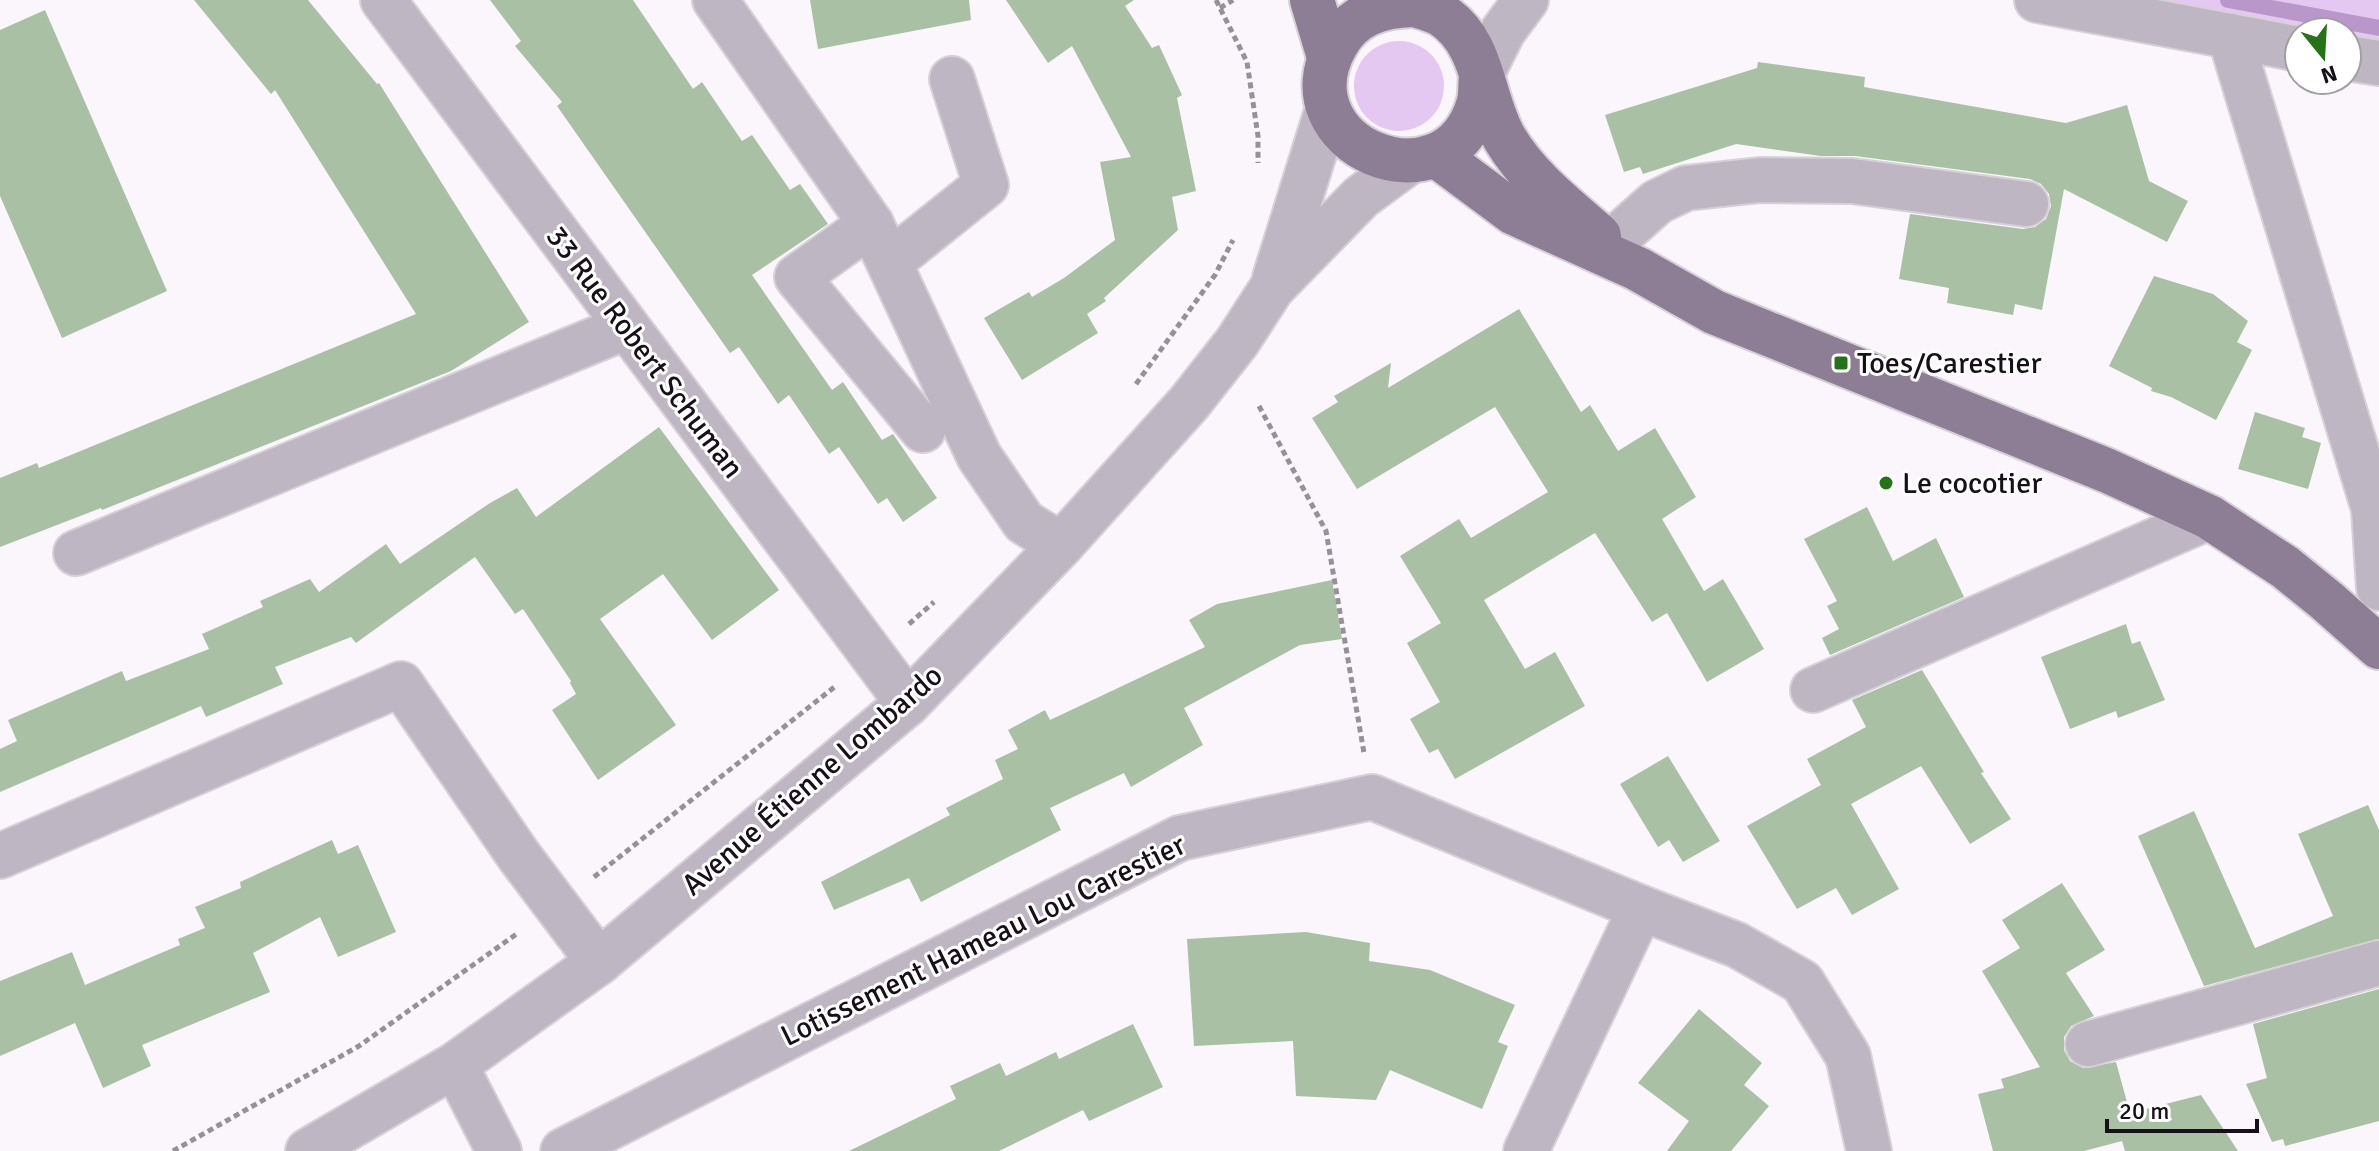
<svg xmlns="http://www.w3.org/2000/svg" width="2379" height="1151" font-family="Signika,sans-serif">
<rect width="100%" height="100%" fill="#faf6fc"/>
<g fill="#e5c8f2">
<polygon points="2156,0 2379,0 2379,42 2347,36 2347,32 2328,32"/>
<circle cx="1399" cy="86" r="45"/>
</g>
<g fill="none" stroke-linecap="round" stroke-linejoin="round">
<polyline stroke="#ba97ca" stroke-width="16" points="2228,0 2379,28"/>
</g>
<g fill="#a9c0a5">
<polygon points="194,0 308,0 377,84 379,83 529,322 451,371 102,510 101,508 0,547 0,478 37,463 39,468 416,314 275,90 271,94"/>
<polygon points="490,0 633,0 693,89 702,82 742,141 752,135 790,190 800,184 828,224 752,275 832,390 843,382 882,440 893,434 937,498 903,522 887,498 878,504 839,447 829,454 789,395 778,404 739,347 730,353 557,106 562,102 515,46 521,41"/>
<polygon points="810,0 969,0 971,20 818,49"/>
<polygon points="1006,0 1134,0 1125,6 1152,48 1159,45 1182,95 1177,98 1196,191 1172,197 1178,230 1104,298 1106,301 1087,314 1098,333 1022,380 984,318 1029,292 1032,297 1064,278 1115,240 1100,162 1131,157 1072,46 1048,63"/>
<polygon points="45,10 167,291 62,338 0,196 0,30"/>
<polygon points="1758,62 1865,77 1864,87 2066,123 2127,105 2149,181 2188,201 2167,242 2064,189 2042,310 2015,304 2013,315 1947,303 1949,288 1899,279 1910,214 2023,229 2035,227 2046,219 2051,206 2049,194 2041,184 2030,179 1855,156 1821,156 1736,144 1643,174 1640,167 1624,172 1605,115 1757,68"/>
<polygon points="2154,276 2213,294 2248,321 2237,342 2252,350 2216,420 2171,397 2151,391 2152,388 2109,366"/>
<polygon points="1519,309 1581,412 1590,405 1618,451 1655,428 1696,497 1662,519 1704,591 1723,579 1764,649 1707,682 1667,613 1652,622 1595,533 1484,600 1525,669 1555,652 1585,706 1455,779 1438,749 1429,753 1410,719 1440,702 1407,643 1441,623 1400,556 1459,519 1471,538 1548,492 1495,407 1357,489 1312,418 1338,402 1334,396 1391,363 1388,388"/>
<polygon points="2255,412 2305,428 2302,437 2321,443 2308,489 2238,469"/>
<polygon points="659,427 779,590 712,640 663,574 600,619 676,725 598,780 552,710 576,694 570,683 571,681 523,609 515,614 475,557 356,643 351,637 275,667 283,684 206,717 201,706 0,792 0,749 17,741 8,720 122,671 126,681 209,649 202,634 263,607 260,601 310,579 319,592 386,544 400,564 490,503 517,488 536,517"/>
<polygon points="1867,507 1893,561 1936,538 1964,597 1830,655 1822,638 1839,629 1827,606 1837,601 1804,539"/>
<polygon points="1332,580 1342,639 1300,645 1184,708 1203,745 1131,787 1124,773 1050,808 1061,830 921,902 909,878 834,910 821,882 950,815 946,808 1003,779 995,760 1018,749 1008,730 1045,710 1050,720 1205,647 1189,620 1217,604"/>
<polygon points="2126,624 2132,644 2140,641 2165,700 2118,718 2116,711 2070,729 2041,657"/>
<polygon points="1922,670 1984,772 1981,773 2011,819 1970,844 1921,766 1851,804 1899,889 1852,915 1836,888 1797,909 1747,826 1821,785 1807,759 1866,727 1852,700"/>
<polygon points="1668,756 1720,841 1683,862 1669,840 1658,847 1620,784"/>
<polygon points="2368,805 2379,830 2379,939 2204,986 2138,836 2194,811 2255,948 2333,916 2298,834"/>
<polygon points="332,840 338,854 358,845 396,932 338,957 320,917 253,953 270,992 142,1045 151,1066 103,1088 75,1023 0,1056 0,981 72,952 85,985 180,945 178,939 205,928 195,907 241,888 240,882"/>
<polygon points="2062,883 2105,950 2066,973 2094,1016 2071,1026 2064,1037 2064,1050 2070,1061 2083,1068 2116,1062 2130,1113 2201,1095 2238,1151 2125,1151 2122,1141 2084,1151 1993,1151 1978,1094 2004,1088 2001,1079 2040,1067 1982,971 2020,948 2002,920"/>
<polygon points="1306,932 1370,943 1369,961 1430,970 1515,1005 1498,1042 1508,1046 1482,1109 1390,1070 1376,1100 1296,1096 1293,1041 1194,1046 1187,939"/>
<polygon points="2379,989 2379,1121 2285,1146 2283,1139 2272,1142 2246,1084 2267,1078 2253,1024"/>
<polygon points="1699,1009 1762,1063 1744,1085 1769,1106 1731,1151 1667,1151 1689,1121 1638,1083"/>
<polygon points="1133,1024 1163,1087 1089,1121 1083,1110 999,1151 849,1151 956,1099 950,1086 1000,1063 1006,1076 1056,1052 1059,1059"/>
</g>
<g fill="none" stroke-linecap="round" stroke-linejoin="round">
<g stroke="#d6d1d8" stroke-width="48">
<g id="minor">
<polyline points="383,0 908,703"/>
<polyline points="715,0 871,224 979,456 1024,522 1061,545"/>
<polyline points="2037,0 2299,49"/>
<polyline points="2230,36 2374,509 2379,588"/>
<polyline points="2347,58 2379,63"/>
<polyline points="1481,75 1503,31 1526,0"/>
<polyline points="871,224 797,277 923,430"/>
<polyline points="1601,252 1657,202 1686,188 1760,180 1852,181 2026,204"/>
<polyline points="890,262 986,185 952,79"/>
<polyline points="1275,278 1328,108"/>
<polyline points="76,553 626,327"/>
<polyline points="1813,690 2209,517"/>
<polyline points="0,856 401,684 519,856 599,962"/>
<polyline points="2088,1044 2379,963"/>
<polyline points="455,1065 499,1151"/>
<polyline points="308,1151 455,1065 599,962 908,703 1061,545 1189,403 1237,342 1272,288 1361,197 1410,161"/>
<polyline points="563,1151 1180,838 1372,797 1641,908 1737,945 1802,982 1848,1056 1869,1151"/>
<polyline points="1526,1151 1641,908"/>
</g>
</g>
<g stroke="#d6d1d8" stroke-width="48">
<g id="major">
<polyline points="1312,0 1329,57"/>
<path d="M1402,0c12,6 28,8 40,15 43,28 39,82 63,124 24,40 60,67 94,97"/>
<path d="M1412,5c-32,1 -60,10 -76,40 -56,100 109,169 142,60 3,-9 2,-20 3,-30"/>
<polyline points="1436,155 1514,213 1638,269 1714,312 2108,471 2209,517 2285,567 2327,601 2379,647"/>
</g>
</g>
<g stroke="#969098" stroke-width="5" stroke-dasharray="6 4" stroke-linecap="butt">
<polyline points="1216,0 1247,62 1258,136 1258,163"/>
<polyline points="1220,8 1233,0"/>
<polyline points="1136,384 1215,275 1233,240"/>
<polyline points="1259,406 1326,531 1364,753"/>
<polyline points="909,624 934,602"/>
<polyline points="594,877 837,685"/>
<polyline points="173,1151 359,1046 518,933"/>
</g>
<use href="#minor" stroke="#beb6c3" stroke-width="44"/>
<use href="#major" stroke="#8e7e95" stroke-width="44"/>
</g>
<g fill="#257218" stroke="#fff" stroke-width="3">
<rect x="1833" y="355" width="16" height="16" rx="4"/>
<circle cx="1886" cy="483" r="8"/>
</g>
<g text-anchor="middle" stroke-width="6" stroke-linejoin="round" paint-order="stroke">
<g font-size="30" fill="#17101a" stroke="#fff">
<text transform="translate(645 352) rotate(53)" y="10">33 Rue Robert Schuman</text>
<text transform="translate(812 780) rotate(-41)" y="10">Avenue Étienne Lombardo</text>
<text transform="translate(983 940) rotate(-26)" y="10">Lotissement Hameau Lou Carestier</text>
</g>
<g font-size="30" fill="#17101a" stroke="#fff" text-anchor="start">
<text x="1857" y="373">Toes/Carestier</text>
<text x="1902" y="493">Le cocotier</text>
</g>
</g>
<g transform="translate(2323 56) rotate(162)"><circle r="38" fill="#ffffff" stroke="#a29fa3" stroke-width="2"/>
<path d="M0-6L14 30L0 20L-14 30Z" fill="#257218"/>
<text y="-12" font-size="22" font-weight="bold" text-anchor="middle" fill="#17101a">N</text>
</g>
<path d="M2107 1119v12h150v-12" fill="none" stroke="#17101a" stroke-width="4"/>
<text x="2119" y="1119" font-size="24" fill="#17101a" stroke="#ffffff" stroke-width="6" paint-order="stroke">20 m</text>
</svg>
